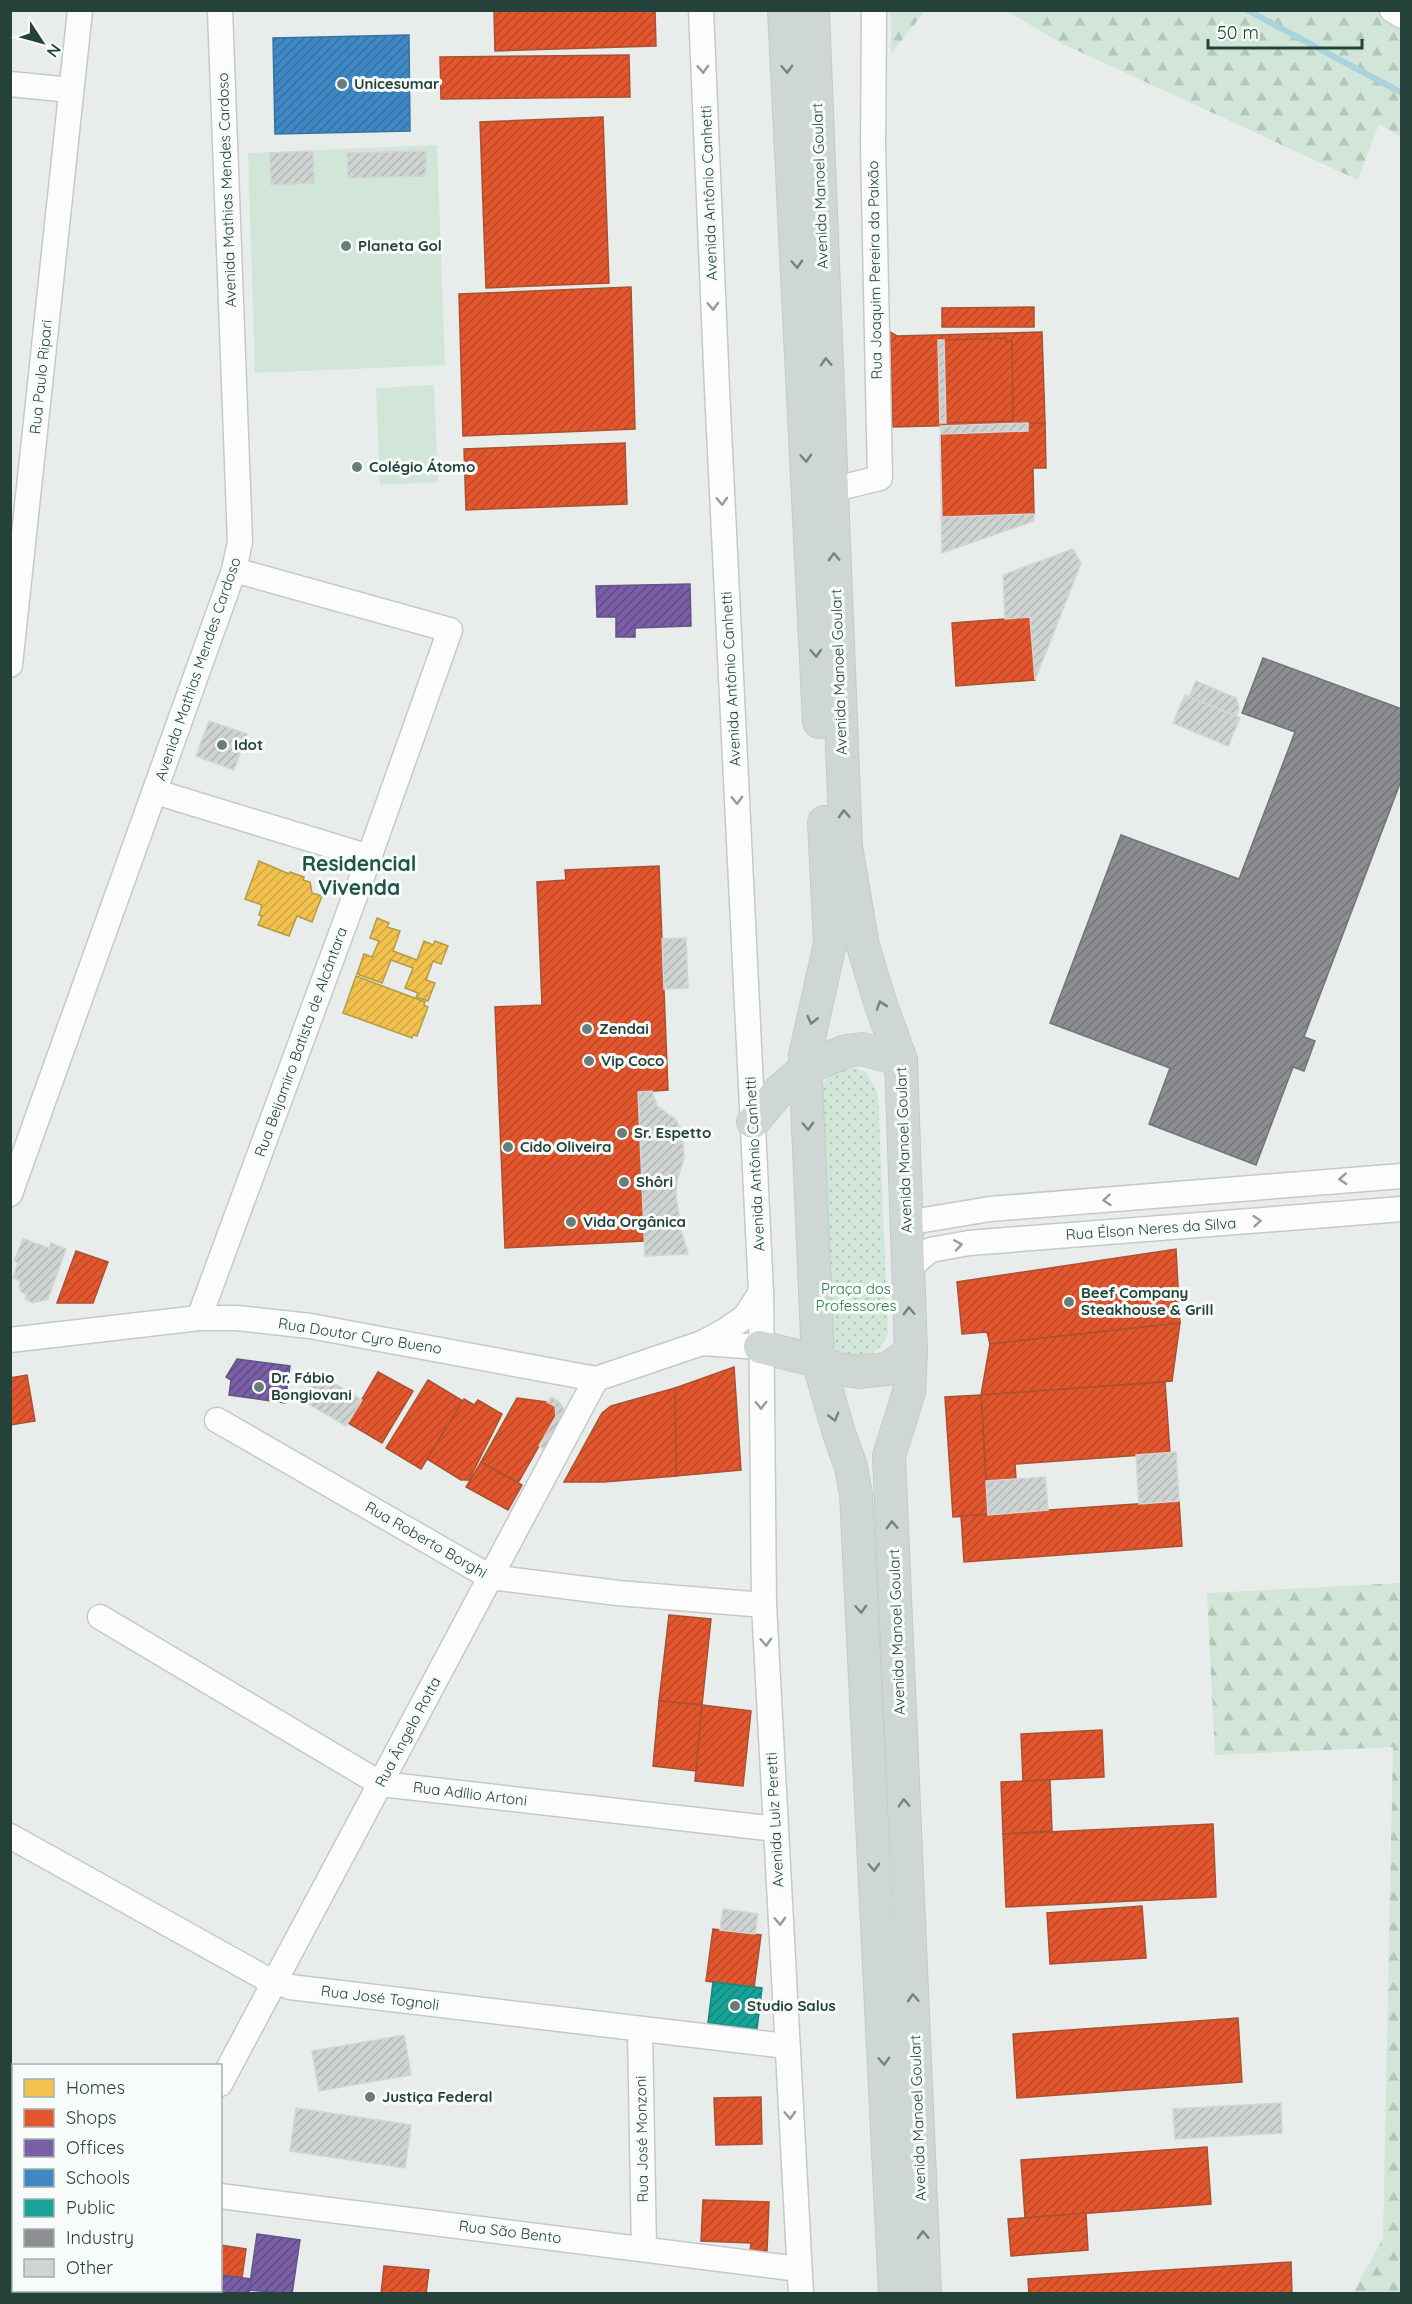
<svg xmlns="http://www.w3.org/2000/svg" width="1412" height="2304" font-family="Quicksand,sans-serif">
<defs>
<pattern id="forest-firs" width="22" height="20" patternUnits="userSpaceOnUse" patternTransform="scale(1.5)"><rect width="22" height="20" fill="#d1e6d8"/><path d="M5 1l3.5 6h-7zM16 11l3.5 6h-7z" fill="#b3c6ba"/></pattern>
<pattern id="park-dots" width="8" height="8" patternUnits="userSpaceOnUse" patternTransform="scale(1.5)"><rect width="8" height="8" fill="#d1e6d8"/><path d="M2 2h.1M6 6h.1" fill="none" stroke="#b3c6ba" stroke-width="1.8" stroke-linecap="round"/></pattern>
<pattern id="homes-hatch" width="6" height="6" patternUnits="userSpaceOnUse" patternTransform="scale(1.5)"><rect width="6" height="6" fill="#f2c14e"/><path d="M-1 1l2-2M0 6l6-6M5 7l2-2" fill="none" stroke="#cfa745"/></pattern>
<pattern id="shops-hatch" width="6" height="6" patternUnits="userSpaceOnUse" patternTransform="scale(1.5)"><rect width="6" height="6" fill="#e4572e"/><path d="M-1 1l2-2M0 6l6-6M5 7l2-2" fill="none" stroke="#b94a28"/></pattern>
<pattern id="offices-hatch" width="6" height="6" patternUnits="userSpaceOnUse" patternTransform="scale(1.5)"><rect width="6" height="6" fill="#7b5ea7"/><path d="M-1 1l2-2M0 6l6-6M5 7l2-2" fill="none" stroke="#5f4c82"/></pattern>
<pattern id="schools-hatch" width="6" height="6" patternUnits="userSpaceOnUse" patternTransform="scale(1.5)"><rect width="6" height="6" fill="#3f88c5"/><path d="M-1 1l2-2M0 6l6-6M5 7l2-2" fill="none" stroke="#3571a1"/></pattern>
<pattern id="public-hatch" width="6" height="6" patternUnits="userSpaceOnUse" patternTransform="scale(1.5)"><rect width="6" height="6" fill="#17a398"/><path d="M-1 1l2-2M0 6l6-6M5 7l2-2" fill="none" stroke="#15867d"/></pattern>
<pattern id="industry-hatch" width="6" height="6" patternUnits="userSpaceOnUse" patternTransform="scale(1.5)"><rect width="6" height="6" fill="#8d8d92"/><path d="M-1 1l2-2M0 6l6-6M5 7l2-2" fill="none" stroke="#737578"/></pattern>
<pattern id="building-hatch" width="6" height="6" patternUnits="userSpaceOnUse" patternTransform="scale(1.5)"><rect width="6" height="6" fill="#cfd4d2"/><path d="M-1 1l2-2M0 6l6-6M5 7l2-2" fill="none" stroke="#b2b7b5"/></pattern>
</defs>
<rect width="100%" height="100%" fill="#e8edeb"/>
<g fill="url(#forest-firs)">
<polygon points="891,11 925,11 891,54"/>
<polygon points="1006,11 1385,11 1401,20 1401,137 1379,124 1358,180 1063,44"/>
<polygon points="1401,1583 1401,2293 1353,2293 1383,2238 1393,1747 1215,1755 1207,1593"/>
</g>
<path fill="url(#park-dots)" d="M849,1066l17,6 12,22 10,240c-11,27 -41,32 -59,8l-10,-248 9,-20z"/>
<g fill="#d1e6d8">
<polygon points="437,145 445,365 255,373 248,153"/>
<polygon points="434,385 438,482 380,485 376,388"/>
</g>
<g fill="url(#homes-hatch)" stroke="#b49b48" stroke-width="1.5">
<polygon points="259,861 289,874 290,872 304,877 303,880 310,882 312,893 322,896 312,922 297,916 289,936 258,925 262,916 259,915 262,905 245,899"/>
<polygon points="377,918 389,923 387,927 400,931 393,951 417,960 424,941 433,945 435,941 448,946 441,964 433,961 426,980 435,983 428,1001 416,997 418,993 405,988 413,968 391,960 382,983 357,974 364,954 372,957 379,941 370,938"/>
<polygon points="356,976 425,1002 424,1005 428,1007 417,1036 413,1035 412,1038 343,1013"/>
</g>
<g fill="url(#shops-hatch)" stroke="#aa5132" stroke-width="1.5">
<polygon points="494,10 655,10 656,46 495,51"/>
<polygon points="629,55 630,97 441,99 440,57"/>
<polygon points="603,117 609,283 486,288 480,122"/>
<polygon points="631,287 635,429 463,436 459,294"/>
<polygon points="1034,307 1034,327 942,327 942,308"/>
<polygon points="890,332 897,336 1042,332 1045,423 893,427"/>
<polygon points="1006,338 1006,341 1012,341 1013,421 946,423 944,340"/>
<polygon points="1028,423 1045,423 1046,468 1033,468 1034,514 942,517 941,434 1028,431"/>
<polygon points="625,443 627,504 466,510 464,449"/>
<polygon points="1030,617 1035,680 956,686 952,623"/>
<polygon points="659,866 668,1090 638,1092 644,1241 505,1248 495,1007 542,1005 537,882 566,880 565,870"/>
<polygon points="1176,1249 1180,1323 990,1344 987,1332 962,1334 957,1282"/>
<polygon points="76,1251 108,1262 93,1303 57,1303"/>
<polygon points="1180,1323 1172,1381 981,1395 990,1344"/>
<polygon points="734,1367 741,1470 676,1476 675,1388"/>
<polygon points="378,1372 413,1391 382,1443 348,1423"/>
<polygon points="27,1375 35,1421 10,1425 10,1378"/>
<polygon points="428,1380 463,1401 421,1469 386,1448"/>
<polygon points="1165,1382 1170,1453 1015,1464 1016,1479 986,1481 981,1395"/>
<polygon points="675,1388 676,1476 604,1482 564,1482 602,1413 611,1406"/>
<polygon points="981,1395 988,1515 953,1517 945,1397"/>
<polygon points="517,1398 547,1402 555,1406 556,1411 556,1416 518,1483 481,1462"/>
<polygon points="464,1399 474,1405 478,1400 502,1414 469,1480 461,1480 427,1459"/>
<polygon points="481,1462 522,1485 508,1510 466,1487"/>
<polygon points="1179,1501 1182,1546 964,1562 961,1516"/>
<polygon points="669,1615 711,1619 702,1705 659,1701"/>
<polygon points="659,1701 702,1705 696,1771 653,1766"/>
<polygon points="702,1705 751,1711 743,1786 695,1781"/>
<polygon points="1102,1730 1104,1777 1023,1781 1021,1734"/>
<polygon points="1050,1780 1052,1831 1003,1834 1001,1782"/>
<polygon points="1213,1824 1216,1897 1006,1907 1003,1834"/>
<polygon points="1142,1906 1146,1958 1050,1964 1047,1913"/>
<polygon points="713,1929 761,1935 754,1988 706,1981"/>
<polygon points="1238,2018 1242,2082 1017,2098 1013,2034"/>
<polygon points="761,2097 762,2144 716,2145 714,2098"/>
<polygon points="1207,2147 1211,2204 1025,2218 1021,2160"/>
<polygon points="703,2200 769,2202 767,2251 750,2251 751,2243 701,2241"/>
<polygon points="1086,2213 1088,2250 1011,2256 1008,2219"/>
<polygon points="220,2245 246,2249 242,2278 220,2275"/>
<polygon points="1291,2262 1292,2294 1029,2294 1028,2279"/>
<polygon points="384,2266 429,2270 426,2294 381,2294"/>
</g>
<g fill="url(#offices-hatch)" stroke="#615686" stroke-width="1.5">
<polygon points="690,584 691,626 635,628 635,637 616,637 616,617 597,617 596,586"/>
<polygon points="237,1359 290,1366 285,1403 229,1395 231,1380 226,1377"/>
<polygon points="257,2234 300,2240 292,2294 249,2290"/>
<polygon points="220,2275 251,2279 249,2294 181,2294 163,2290 220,2290"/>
</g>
<polygon fill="url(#schools-hatch)" stroke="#37739b" stroke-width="1.5" points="409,35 410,131 275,134 273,38"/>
<polygon fill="url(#public-hatch)" stroke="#1b867c" stroke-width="1.5" points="713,1982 762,1988 757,2029 708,2023"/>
<polygon fill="url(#industry-hatch)" stroke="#6e7678" stroke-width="1.5" points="1263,658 1402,709 1402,778 1304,1037 1315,1041 1304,1071 1293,1067 1256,1165 1149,1124 1170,1068 1050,1023 1121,835 1239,879 1295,732 1242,713"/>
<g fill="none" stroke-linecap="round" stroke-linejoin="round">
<polyline stroke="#a9d4db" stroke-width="6" points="1247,10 1402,93"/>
</g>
<g fill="url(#building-hatch)" stroke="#d1d6d4" stroke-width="1.5">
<polygon points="313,151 314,183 271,185 270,153"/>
<polygon points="426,151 426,176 348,178 347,153"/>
<polygon points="938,340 944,340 946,423 940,423"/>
<polygon points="1028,423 1028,431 941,434 940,426"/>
<polygon points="940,434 942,517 1034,514 1034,521 942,553"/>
<polygon points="1073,549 1081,563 1035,680 1030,617 1005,619 1003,575"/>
<polygon points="1196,681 1236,698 1239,708 1236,716 1189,697"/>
<polygon points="1185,695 1240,718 1228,746 1173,723"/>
<polygon points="209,721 247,734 234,770 196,756"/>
<polygon points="686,938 688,988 664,989 662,939"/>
<polygon points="652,1091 657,1106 676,1120 682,1132 684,1158 677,1181 676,1196 681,1230 688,1254 645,1256 638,1092"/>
<polygon points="23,1239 49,1248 51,1243 66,1249 48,1299 33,1303 25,1299 27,1295 21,1292 19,1286 21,1281 13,1278 18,1263 14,1261"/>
<polygon points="317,1373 362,1400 346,1426 302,1400"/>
<polygon points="551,1397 558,1401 563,1407 565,1416 547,1451 539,1446 556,1416 555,1406 547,1402"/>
<polygon points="1176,1452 1179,1501 1139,1504 1136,1455"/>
<polygon points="1045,1477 1048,1510 988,1515 986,1481"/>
<polygon points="723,1909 758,1914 755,1934 720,1930"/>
<polygon points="404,2035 411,2075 319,2091 312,2051"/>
<polygon points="1281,2103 1282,2133 1175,2139 1173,2109"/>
<polygon points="296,2108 411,2125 405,2168 290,2151"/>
</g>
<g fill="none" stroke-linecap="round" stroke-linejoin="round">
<g stroke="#c5cac8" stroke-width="27">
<g id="minor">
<polyline points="701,10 717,389 761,1292 764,1605 801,2294"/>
<polyline points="1392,10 1402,16"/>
<polyline points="10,84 71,90"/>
<polyline points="831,490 880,478 873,145 874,10"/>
<polyline points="10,665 80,10"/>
<polyline points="156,792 369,857"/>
<polyline points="10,1194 234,570 240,542 220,10"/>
<polyline points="906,1223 990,1209 1402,1176"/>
<polyline points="908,1269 930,1250 969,1243 1402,1209"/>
<polyline points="199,1318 366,866 450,630 234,570"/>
<polyline points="10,1340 199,1318 237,1318 310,1326 596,1379 702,1343 726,1330 745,1317 761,1292"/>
<polyline points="702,1343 760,1347"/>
<polyline points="217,1420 490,1577 618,1593 764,1605"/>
<polyline points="100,1617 381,1784 776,1829"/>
<polyline points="10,1836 263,1977 290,1987 786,2046"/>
<polyline points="640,2029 644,2249"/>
<polyline points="220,2084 596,1379"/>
<polyline points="10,2096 14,2098"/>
<polyline points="220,2196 799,2269"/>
<polyline points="10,2255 14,2255"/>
<polyline points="122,2290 132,2294"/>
</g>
</g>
<g stroke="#c3ccc9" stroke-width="34">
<g id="major">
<polyline points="784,10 819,722"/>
<polyline points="813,10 846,847 863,946 881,1005 901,1060 911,1352 909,1392 889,1456 925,2294"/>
<polyline points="824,822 830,944 805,1056 818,1361 839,1433 851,1467 856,1494 895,2294"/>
<polyline points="753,1122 778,1092 806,1068 846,1051 862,1049 901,1060"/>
<polyline points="760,1347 818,1361 837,1369 859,1372 887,1369 911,1352"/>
</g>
</g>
<use href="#minor" stroke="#fcfcfc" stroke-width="24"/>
<use href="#major" stroke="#cfd7d5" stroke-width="32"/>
</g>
<defs><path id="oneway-chevron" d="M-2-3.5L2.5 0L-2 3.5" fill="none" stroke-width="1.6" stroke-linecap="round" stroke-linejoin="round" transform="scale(1.5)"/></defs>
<g stroke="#909f9b">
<use href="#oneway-chevron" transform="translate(703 69) rotate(87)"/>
<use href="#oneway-chevron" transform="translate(713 306) rotate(88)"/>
<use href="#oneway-chevron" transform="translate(722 501) rotate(87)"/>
<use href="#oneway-chevron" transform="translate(737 800) rotate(88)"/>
<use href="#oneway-chevron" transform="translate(1343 1179) rotate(176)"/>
<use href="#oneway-chevron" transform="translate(1107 1200) rotate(175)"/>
<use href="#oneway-chevron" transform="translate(1257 1221) rotate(-5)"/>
<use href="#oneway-chevron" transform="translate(958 1245) rotate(-9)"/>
<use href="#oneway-chevron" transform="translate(761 1405) rotate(89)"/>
<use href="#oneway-chevron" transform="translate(766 1642) rotate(87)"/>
<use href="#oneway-chevron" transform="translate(780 1921) rotate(87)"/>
<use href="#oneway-chevron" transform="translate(790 2115) rotate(87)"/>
</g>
<g stroke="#718580">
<use href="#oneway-chevron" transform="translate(787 69) rotate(87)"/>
<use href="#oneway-chevron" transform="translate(797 264) rotate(87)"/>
<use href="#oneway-chevron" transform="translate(826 362) rotate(-92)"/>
<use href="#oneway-chevron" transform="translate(806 458) rotate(87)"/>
<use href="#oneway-chevron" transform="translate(834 557) rotate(-92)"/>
<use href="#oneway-chevron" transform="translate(816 653) rotate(87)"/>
<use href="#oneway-chevron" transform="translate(844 814) rotate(-92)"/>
<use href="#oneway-chevron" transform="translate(881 1005) rotate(-109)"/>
<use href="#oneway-chevron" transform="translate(812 1020) rotate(103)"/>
<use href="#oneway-chevron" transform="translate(808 1126) rotate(88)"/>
<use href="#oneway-chevron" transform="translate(909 1311) rotate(-92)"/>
<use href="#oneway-chevron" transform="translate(834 1417) rotate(74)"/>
<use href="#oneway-chevron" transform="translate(892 1525) rotate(-92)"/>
<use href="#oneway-chevron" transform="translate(861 1609) rotate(87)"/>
<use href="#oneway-chevron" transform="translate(904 1803) rotate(-92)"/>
<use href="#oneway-chevron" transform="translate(874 1867) rotate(87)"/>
<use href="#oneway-chevron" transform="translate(913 1998) rotate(-92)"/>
<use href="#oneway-chevron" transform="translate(884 2061) rotate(87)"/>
<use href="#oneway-chevron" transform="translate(923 2235) rotate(-92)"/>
</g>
<g fill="#697e78" stroke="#f7fbf9" stroke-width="2">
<circle cx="342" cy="84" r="6"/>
<circle cx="346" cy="246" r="6"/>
<circle cx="357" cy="467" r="6"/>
<circle cx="222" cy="745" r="6"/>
<circle cx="587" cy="1029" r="6"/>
<circle cx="589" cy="1061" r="6"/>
<circle cx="622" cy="1133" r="6"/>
<circle cx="508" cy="1147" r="6"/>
<circle cx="624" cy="1182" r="6"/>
<circle cx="571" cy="1222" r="6"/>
<circle cx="1069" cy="1302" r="6"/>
<circle cx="259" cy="1387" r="6"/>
<circle cx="735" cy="2006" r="6"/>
<circle cx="370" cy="2097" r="6"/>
</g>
<g text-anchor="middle" stroke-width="6" stroke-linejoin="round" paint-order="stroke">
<g font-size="15" font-weight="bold" fill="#24423a" stroke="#f7fbf9" text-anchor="start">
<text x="354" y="89">Unicesumar</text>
<text x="358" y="251">Planeta Gol</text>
<text x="369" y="472">Colégio Átomo</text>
<text x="234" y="750">Idot</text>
<text x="599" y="1034">Zendai</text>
<text x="601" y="1066">Vip Coco</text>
<text x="634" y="1138">Sr. Espetto</text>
<text x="520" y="1152">Cido Oliveira</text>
<text x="636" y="1187">Shôri</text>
<text x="583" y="1227">Vida Orgânica</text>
<text x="1081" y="1298">Beef Company<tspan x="1081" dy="17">Steakhouse &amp; Grill</tspan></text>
<text x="271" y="1383">Dr. Fábio<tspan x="271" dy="17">Bongiovani</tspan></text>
<text x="747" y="2011">Studio Salus</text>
<text x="382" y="2102">Justiça Federal</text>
</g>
<g font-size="15" fill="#24423a" stroke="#f7fbf9">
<text transform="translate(820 186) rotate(-92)" y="5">Avenida Manoel Goulart</text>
<text transform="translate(227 190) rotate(-92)" y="5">Avenida Mathias Mendes Cardoso</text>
<text transform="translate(709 193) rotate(-92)" y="5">Avenida Antônio Canhetti</text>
<text transform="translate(875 270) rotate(-91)" y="5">Rua Joaquim Pereira da Paixão</text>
<text transform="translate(41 377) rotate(-84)" y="5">Rua Paulo Ripari</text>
<text transform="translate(198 669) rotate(-71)" y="5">Avenida Mathias Mendes Cardoso</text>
<text transform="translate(839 672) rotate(-92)" y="5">Avenida Manoel Goulart</text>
<text transform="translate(731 679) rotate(-93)" y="5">Avenida Antônio Canhetti</text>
<text transform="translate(301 1042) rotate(-70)" y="5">Rua Beijamiro Batista de Alcântara</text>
<text transform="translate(904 1150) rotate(-92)" y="5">Avenida Manoel Goulart</text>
<text transform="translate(755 1164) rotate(-93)" y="5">Avenida Antônio Canhetti</text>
<text transform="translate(1151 1229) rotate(-4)" y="5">Rua Élson Neres da Silva</text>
<text transform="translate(360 1336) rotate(9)" y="5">Rua Doutor Cyro Bueno</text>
<text transform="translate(426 1540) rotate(30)" y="5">Rua Roberto Borghi</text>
<text transform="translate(897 1632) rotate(-92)" y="5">Avenida Manoel Goulart</text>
<text transform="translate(408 1732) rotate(-62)" y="5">Rua Ângelo Rotta</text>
<text transform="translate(470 1794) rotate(7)" y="5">Rua Adílio Artoni</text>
<text transform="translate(775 1820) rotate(-93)" y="5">Avenida Luiz Peretti</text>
<text transform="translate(380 1998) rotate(7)" y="5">Rua José Tognoli</text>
<text transform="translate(918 2118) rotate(-92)" y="5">Avenida Manoel Goulart</text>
<text transform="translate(642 2139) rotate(-91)" y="5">Rua José Monzoni</text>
<text transform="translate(510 2232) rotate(7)" y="5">Rua São Bento</text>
</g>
<g font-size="15" fill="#2d7a4b" stroke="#f7fbf9">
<text x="856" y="1294">Praça dos<tspan x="856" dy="17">Professores</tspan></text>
</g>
<g font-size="21" font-weight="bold" fill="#1f5548" stroke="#f7fbf9">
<text x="359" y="871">Residencial<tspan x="359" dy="24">Vivenda</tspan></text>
</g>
</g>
<rect width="1412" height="2304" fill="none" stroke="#24423a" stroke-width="24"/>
<rect x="12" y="2064" width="210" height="228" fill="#f7fbf9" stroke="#a3b1ad" stroke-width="1.5"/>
<rect x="24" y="2079" width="30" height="18" fill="#f2c14e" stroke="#a3b1ad" stroke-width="1.5"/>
<text x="66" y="2094" font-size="18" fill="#24423a">Homes</text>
<rect x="24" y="2109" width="30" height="18" fill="#e4572e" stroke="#a3b1ad" stroke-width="1.5"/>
<text x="66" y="2124" font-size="18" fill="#24423a">Shops</text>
<rect x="24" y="2139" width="30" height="18" fill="#7b5ea7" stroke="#a3b1ad" stroke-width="1.5"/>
<text x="66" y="2154" font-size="18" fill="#24423a">Offices</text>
<rect x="24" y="2169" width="30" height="18" fill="#3f88c5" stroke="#a3b1ad" stroke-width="1.5"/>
<text x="66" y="2184" font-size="18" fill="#24423a">Schools</text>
<rect x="24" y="2199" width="30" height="18" fill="#17a398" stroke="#a3b1ad" stroke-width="1.5"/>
<text x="66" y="2214" font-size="18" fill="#24423a">Public</text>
<rect x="24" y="2229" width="30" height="18" fill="#8d8d92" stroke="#a3b1ad" stroke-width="1.5"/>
<text x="66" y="2244" font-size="18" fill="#24423a">Industry</text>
<rect x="24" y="2259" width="30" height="18" fill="#cfd4d2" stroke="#a3b1ad" stroke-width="1.5"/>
<text x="66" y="2274" font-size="18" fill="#24423a">Other</text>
<g transform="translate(42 42) rotate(126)" stroke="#f7fbf9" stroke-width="4.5" paint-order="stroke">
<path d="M0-4.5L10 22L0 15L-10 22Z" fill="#24423a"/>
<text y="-9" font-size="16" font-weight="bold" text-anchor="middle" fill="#24423a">N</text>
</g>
<path d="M1208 39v9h154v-9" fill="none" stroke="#24423a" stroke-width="3"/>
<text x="1217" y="39" font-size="18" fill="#24423a" stroke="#f7fbf9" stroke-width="4.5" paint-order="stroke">50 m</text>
</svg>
